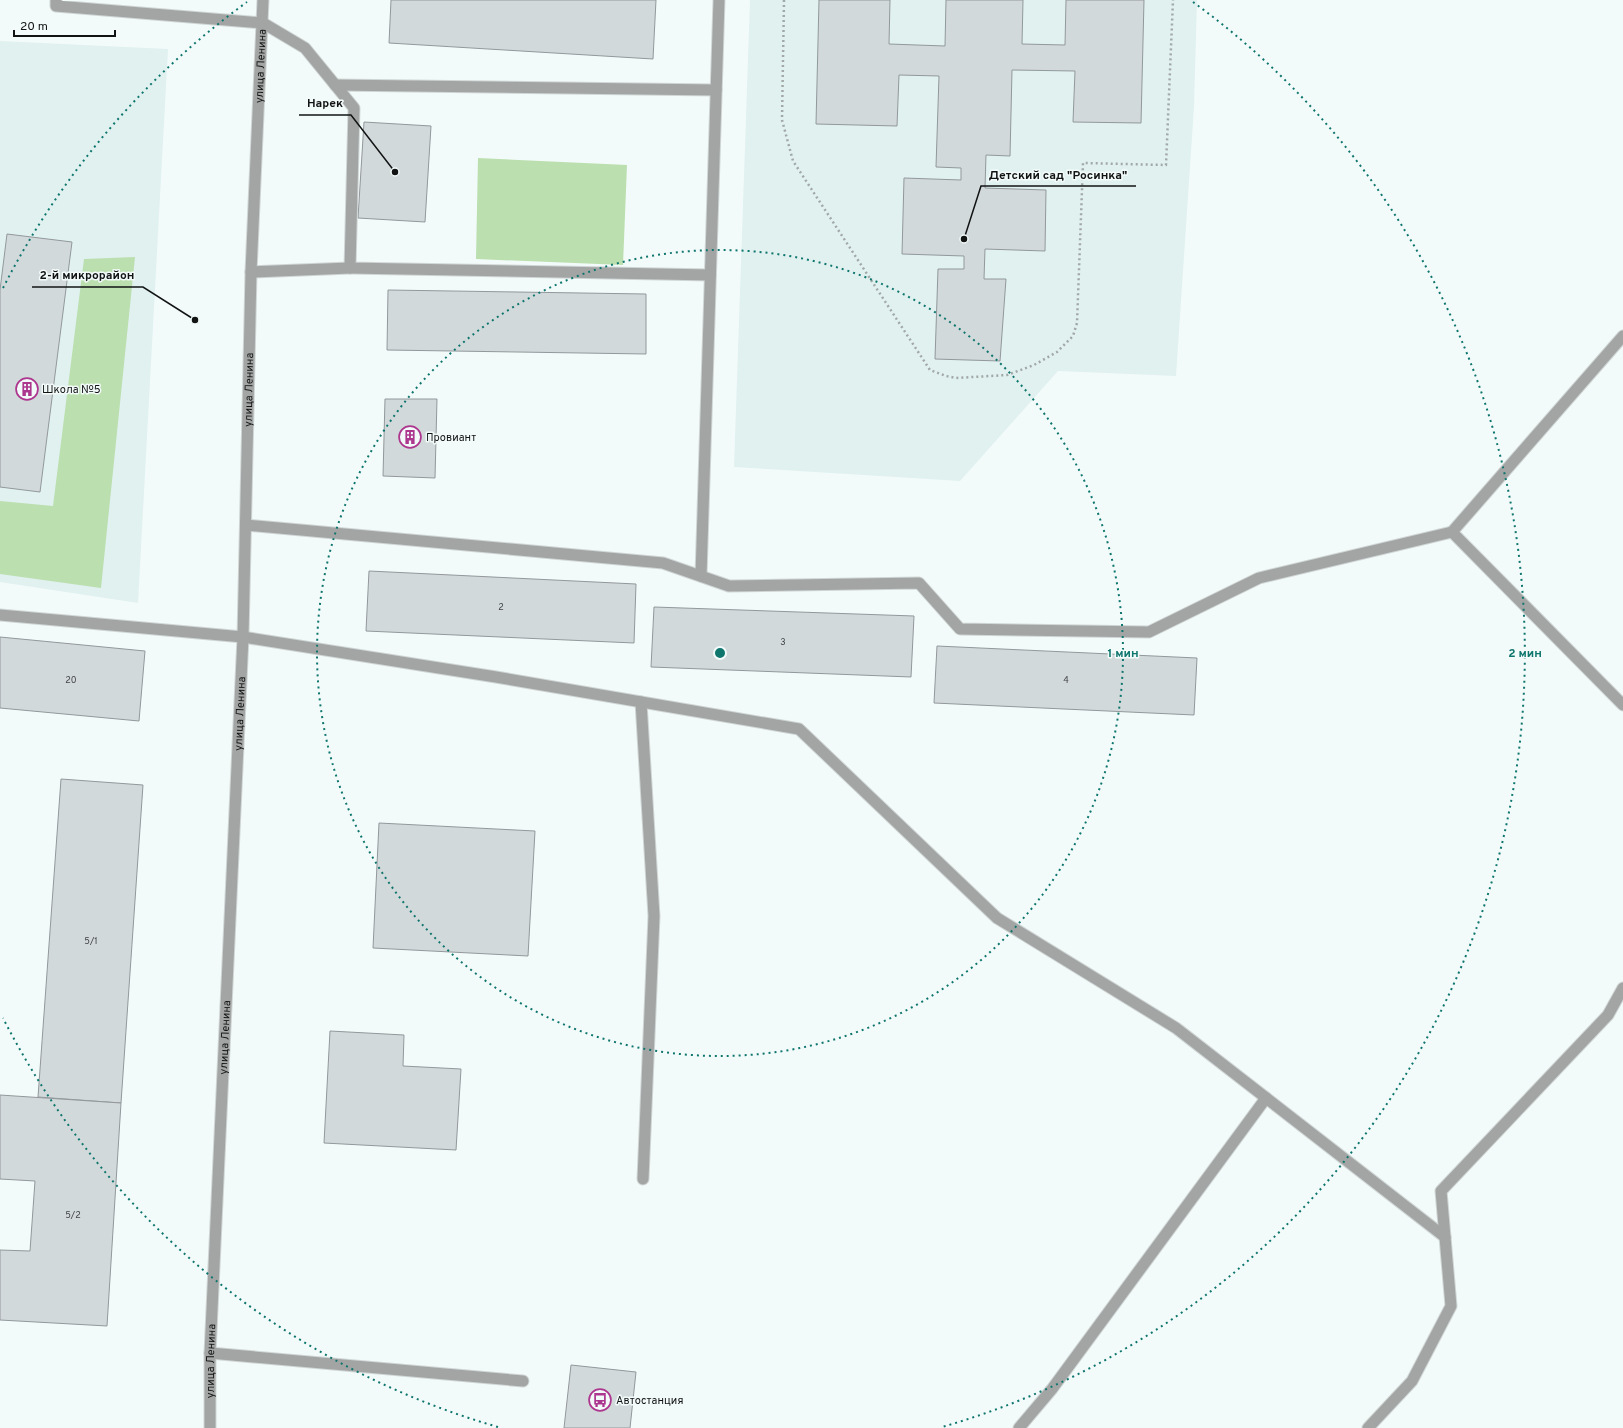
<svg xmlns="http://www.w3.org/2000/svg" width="1623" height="1428" font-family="Overpass,sans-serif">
<rect width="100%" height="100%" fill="#f3fbfa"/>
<g fill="#e0f1f0">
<polygon points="750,0 1197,0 1194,107 1176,376 1058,371 960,481 734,467"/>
<polygon points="0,41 168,49 138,603 0,582"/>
</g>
<g fill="#bbdfae">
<polygon points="478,158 627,165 623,265 476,259"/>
<polygon points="135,257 101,588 0,574 0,501 53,506 84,259"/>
</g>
<g fill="#d2d9db" stroke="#92989b">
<polygon points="391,0 656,0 653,59 389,43"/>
<polygon points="819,0 890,0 889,44 945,46 946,0 1023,0 1022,44 1065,45 1066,0 1144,0 1141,123 1073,122 1075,71 1012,70 1010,156 986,155 985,188 1046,190 1045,251 985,249 984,279 1006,279 1000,361 935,359 938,269 964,269 964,256 902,254 904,178 961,180 961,168 936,167 939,76 899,75 897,126 816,124"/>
<polygon points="364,122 431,126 425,222 358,218"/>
<polygon points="7,234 72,242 40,492 0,487 0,290"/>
<polygon points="388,290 646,294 646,354 387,350"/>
<polygon points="385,399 437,399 435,478 383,476"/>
<polygon points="369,571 636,584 634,643 366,631"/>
<polygon points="654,607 914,616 911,677 651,667"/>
<polygon points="0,637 145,651 139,721 0,708"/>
<polygon points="937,646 1197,658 1194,715 934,703"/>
<polygon points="61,779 143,785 121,1103 38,1097"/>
<polygon points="379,823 535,831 528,956 373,948"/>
<polygon points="330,1031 404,1035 403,1066 461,1069 456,1150 324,1143"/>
<polygon points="0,1095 121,1103 107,1326 0,1320 0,1250 30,1251 35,1181 0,1179"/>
<polygon points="571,1365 636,1372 630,1428 564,1428"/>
</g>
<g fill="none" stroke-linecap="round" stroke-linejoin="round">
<g stroke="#cfd6d5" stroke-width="13">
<g id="service">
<polyline points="56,0 56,6 263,23 305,48 354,108 350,268 710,275"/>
<polyline points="335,85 716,90"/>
<polyline points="251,272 350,268"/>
<polyline points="246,525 663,563 729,586 919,583 960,629 1149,632 1259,578 1452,532 1623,705"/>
<polyline points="1452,532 1623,336"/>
<polyline points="701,576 719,0"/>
<polyline points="243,637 496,677 799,729 997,918 1176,1028 1445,1237"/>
<polyline points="641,702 654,916 643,1179"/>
<polyline points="1019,1428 1052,1389 1266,1098"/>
<polyline points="1368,1428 1412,1381 1451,1306 1441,1191 1608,1015 1623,988"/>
</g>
</g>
<g stroke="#cfd6d5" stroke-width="13">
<g id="minor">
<polyline points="0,615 243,637"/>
<polyline points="210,1353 523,1381"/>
</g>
</g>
<g stroke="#cfd6d5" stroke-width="13">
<g id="tertiary">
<path id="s1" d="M210,1428v-75l33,-716 8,-365 12,-272"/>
</g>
</g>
<polyline stroke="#a2a8a7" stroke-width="2.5" stroke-dasharray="2 3" stroke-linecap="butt" points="784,0 782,120 793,161 930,370 946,376 956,378 1007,375 1034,365 1057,352 1073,336 1077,323 1083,163 1166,165 1173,0"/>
<use href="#service" stroke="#a3a5a4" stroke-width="11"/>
<use href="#minor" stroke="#a3a5a4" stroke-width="11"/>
<use href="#tertiary" stroke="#a3a5a4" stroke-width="11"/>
</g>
<g fill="none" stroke="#0f766e" stroke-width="2" stroke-dasharray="2 4">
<circle cx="720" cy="653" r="403"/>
<path d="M498 1427A805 805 0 0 1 3 1018M3 288A805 805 0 0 1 247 2M1193 2A805 805 0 0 1 942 1427"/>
</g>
<defs>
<g id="building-ring" transform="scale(1.15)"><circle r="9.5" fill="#f3fbfa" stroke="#ad378e" stroke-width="1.5"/><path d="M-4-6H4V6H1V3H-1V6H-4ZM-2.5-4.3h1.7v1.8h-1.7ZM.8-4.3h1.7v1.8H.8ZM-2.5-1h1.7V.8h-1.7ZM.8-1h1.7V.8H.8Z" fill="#ad378e"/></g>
<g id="bus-ring" transform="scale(1.15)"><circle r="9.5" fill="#f3fbfa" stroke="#ad378e" stroke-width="1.5"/><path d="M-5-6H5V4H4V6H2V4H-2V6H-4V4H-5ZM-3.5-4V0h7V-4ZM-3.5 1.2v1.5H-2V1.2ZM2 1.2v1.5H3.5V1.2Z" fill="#ad378e"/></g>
</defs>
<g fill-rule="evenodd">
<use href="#building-ring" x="27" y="389"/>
<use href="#building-ring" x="410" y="437"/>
<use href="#bus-ring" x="600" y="1400"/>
</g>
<g text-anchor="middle" stroke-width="3" stroke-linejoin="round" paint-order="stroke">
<g font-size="9" fill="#424546">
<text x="501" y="610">2</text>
<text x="783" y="645">3</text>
<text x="71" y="683">20</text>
<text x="1066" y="683">4</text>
<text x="91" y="944">5/1</text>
<text x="73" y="1218">5/2</text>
</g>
<g font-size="11" fill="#121414" stroke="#f3fbfa">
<text dy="4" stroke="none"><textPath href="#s1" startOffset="1363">улица Ленина</textPath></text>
<text dy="4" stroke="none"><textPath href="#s1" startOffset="1039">улица Ленина</textPath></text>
<text dy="4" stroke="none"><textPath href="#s1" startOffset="715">улица Ленина</textPath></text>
<text dy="4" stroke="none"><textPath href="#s1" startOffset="391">улица Ленина</textPath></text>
<text dy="4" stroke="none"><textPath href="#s1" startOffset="67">улица Ленина</textPath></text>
</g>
<g font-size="11" fill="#121414" stroke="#f3fbfa" text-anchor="start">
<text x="42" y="393">Школа №5</text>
<text x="426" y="441">Провиант</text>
<text x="616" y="1404">Автостанция</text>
</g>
</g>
<circle cx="720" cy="653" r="6" fill="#0f766e" stroke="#f3fbfa" stroke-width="2"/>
<g font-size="12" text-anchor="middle" font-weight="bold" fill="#0f766e" stroke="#f3fbfa" stroke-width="3" stroke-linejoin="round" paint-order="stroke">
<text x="1123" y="657">1 мин</text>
<text x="1525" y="657">2 мин</text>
</g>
<path fill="none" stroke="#121414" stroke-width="1.5" d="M395 172L351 115H299M964 239L981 186H1136M195 320L143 287H32"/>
<g fill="#121414" stroke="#f3fbfa" stroke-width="1.5">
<circle cx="395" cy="172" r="4"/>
<circle cx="964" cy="239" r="4"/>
<circle cx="195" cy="320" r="4"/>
</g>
<g font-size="12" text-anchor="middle" font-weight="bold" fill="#121414" stroke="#f3fbfa" stroke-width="3" stroke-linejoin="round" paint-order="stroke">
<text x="325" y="107">Нарек</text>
<text x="1058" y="179">Детский сад "Росинка"</text>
<text x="87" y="279">2-й микрорайон</text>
</g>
<path d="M14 30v6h101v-6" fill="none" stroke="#121414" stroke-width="2"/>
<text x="20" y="30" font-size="12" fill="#121414" stroke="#f3fbfa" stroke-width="3" paint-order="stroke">20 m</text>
</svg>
